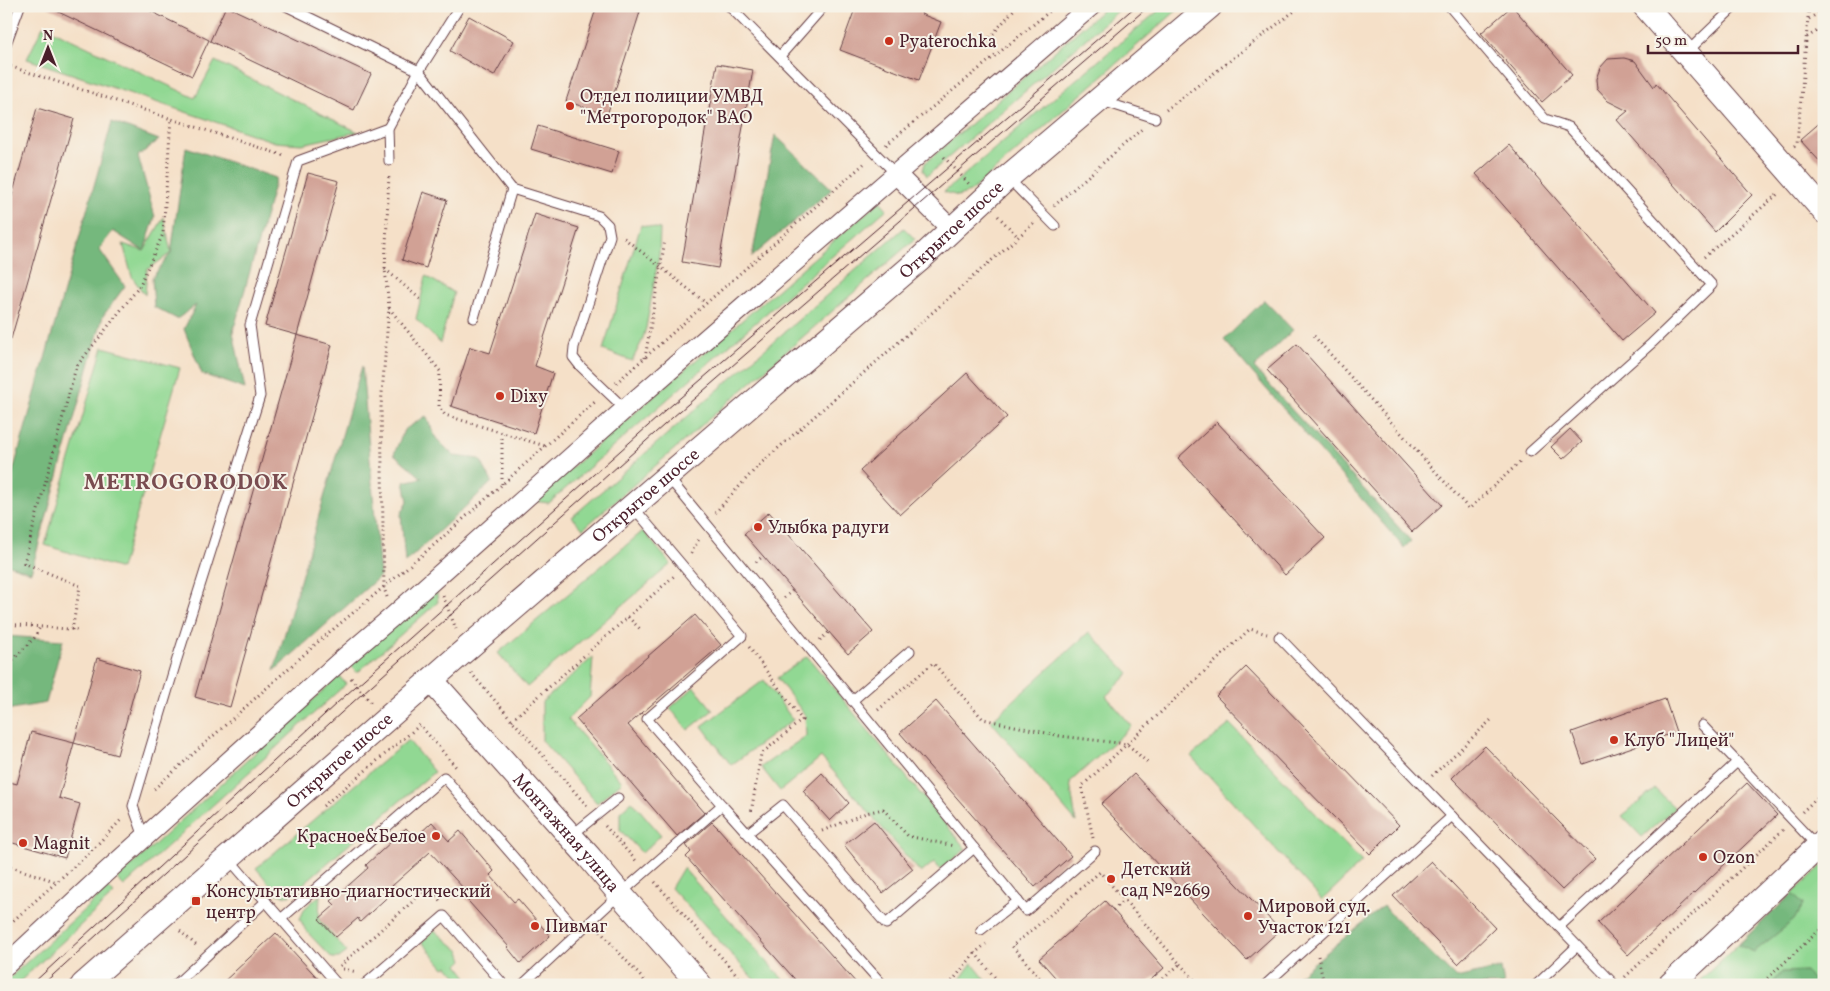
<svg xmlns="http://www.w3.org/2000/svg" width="1830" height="991" font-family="Vollkorn,serif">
<rect width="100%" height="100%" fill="#f7f3e8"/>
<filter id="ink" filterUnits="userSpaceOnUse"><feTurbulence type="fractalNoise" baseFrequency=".02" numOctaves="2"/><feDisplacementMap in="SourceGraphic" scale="10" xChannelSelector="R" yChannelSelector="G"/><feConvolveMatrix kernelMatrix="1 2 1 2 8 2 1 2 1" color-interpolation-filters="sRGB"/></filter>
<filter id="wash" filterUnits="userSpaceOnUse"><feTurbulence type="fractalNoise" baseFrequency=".0096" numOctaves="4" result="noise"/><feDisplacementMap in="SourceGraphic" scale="20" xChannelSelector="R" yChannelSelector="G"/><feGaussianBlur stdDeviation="1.12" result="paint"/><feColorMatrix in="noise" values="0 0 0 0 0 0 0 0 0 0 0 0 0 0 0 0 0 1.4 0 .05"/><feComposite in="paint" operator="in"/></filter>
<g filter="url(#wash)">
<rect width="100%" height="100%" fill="#f5e0c8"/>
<g fill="#91d893" stroke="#6e7c5f">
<polygon points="1107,6 1124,6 927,176 923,170 925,163"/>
<polygon points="1164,6 1182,6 970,192 958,196 944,192 1054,98"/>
<polygon points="43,26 195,98 215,61 358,132 302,144 275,142 27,59"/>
<polygon points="880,201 887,209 726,348 549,503 533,501"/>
<polygon points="164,217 171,253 147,270 145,295 132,277 123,244 144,251"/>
<polygon points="641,225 660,229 659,255 646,328 642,341 632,361 603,350"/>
<polygon points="904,228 915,239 583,529 572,517"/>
<polygon points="426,276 454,293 440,343 416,319"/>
<polygon points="103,347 180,368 121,569 45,545"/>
<polygon points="643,531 671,564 527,687 498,653"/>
<polygon points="436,588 438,602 357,673 351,665"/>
<polygon points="1089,632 1129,674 1106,696 1132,726 1070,782 1076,822 991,721"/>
<polygon points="807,656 966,849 940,869 934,862 921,873 821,757 780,791 761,767 806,736 805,715 777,678"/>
<polygon points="593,657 590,697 568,719 622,782 597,803 542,741 542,702"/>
<polygon points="339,676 346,684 124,886 117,879"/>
<polygon points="764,680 793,720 731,765 702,726"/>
<polygon points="694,687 713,710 688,730 670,708"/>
<polygon points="1230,724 1362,862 1322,900 1191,756"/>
<polygon points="408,740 434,772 289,896 278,894 256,868"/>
<polygon points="1655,789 1675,808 1642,837 1622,816"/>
<polygon points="632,801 661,835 642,853 620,830 620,812"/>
<polygon points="1824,864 1824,985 1695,985"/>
<polygon points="683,868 788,985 759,985 671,888"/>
<polygon points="108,888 114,894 16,985 6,985 6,981"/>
<polygon points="320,895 319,920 347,952 339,958 332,958 306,931 300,919 305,908"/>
<polygon points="434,930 460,951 463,960 458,965 473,985 464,985 448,966 444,968 422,942"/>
<polygon points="972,963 990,985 956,985"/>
</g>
<g fill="#74b87d" stroke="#5f6c54">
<polygon points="112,122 159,140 138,156 155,217 144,251 113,231 99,249 125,286 103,316 31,572 6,564 6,496"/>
<polygon points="775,135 832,189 752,257"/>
<polygon points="186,147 276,178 233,332 245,389 202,374 184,329 196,305 177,319 154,307 152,278 171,253"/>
<polygon points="1264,300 1293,330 1254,368 1411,541 1404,548 1224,340"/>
<polygon points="362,366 380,576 274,671"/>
<polygon points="426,416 436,438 454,456 480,459 492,482 405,563 401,514 408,501 404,482 422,478 394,454 404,430"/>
<polygon points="6,636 63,640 46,703 6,710"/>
<polygon points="1792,894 1803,904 1794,920 1754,952 1738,945"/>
<polygon points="1383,906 1456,978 1501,968 1504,985 1287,985"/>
<polygon points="1805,971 1819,985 1771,985 1782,972"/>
</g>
<g id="blocks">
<g fill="#d1a195">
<polygon points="46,6 140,6 209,40 192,76"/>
<polygon points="226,6 371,74 354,110 210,41"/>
<polygon points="597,6 621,6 640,12 607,115 566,101"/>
<polygon points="856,6 924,6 921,14 941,22 919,80 840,50"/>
<polygon points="1512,6 1572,75 1542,102 1481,33"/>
<polygon points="469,16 514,41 494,76 450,51"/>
<polygon points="1624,58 1635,61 1654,87 1656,83 1752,195 1715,232 1617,120 1628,111 1608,101 1597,89 1596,79 1600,68 1608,59"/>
<polygon points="717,64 753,70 718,268 682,262"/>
<polygon points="37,108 74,119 11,339 6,338 6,217"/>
<polygon points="1824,119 1824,166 1800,140"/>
<polygon points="538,126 619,151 612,174 531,149"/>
<polygon points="1509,145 1655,313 1622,341 1476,174"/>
<polygon points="308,173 339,181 297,335 265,326"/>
<polygon points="423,192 447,200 426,268 402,260"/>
<polygon points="535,214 579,228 535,366 553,373 534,433 451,406 470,347 490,353"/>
<polygon points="297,335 332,345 230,707 195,697"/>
<polygon points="1297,344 1442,505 1412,532 1267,370"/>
<polygon points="967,373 1007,417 900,515 860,471"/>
<polygon points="1217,422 1325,538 1285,575 1178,458"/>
<polygon points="1570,429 1582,442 1563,459 1551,447"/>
<polygon points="769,512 873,632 848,654 744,534"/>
<polygon points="695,615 721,645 628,725 704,813 677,836 576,719"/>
<polygon points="97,658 140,671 117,755 74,743"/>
<polygon points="1246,667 1399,825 1370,854 1216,696"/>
<polygon points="1665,699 1676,732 1583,764 1572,732"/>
<polygon points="936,701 1071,856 1035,887 900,733"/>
<polygon points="31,732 74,743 59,798 80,804 65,858 6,841 6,781 17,784"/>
<polygon points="1485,746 1595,859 1562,890 1452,778"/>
<polygon points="822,773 849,803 830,821 803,791"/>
<polygon points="1134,774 1280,930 1247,960 1101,804"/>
<polygon points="1747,783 1777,815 1628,955 1598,923"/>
<polygon points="874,821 913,869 883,893 844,845"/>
<polygon points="432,822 449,841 460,831 494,871 490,875 514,902 518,899 550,936 520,963 508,948 509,947 461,893 465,890 430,852 392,886 395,890 360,922 358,918 336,937 319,919 335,905 331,901 368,868 366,865 406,828 415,838"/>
<polygon points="712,822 718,828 858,985 800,985 686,857 691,852 686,845"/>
<polygon points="1431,861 1495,928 1458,964 1393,896"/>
<polygon points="1105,901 1164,968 1145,985 1062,985 1039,959"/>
<polygon points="276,933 324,985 220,985"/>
</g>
</g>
</g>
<g filter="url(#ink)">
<use href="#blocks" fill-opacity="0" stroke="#643c43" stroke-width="1"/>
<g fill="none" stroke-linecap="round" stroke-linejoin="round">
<g stroke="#643c43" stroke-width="11">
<g id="service">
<polyline points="286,6 419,71 512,189 474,318"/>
<polyline points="729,6 896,174"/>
<polyline points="1449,6 1545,119 1569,127 1712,285 1652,343 1530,452"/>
<polyline points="6,44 20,6"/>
<polyline points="1686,53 1735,6"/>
<polyline points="780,56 824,6"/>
<polyline points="1102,101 1155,118"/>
<polyline points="389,161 388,128 419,71 460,6"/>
<polyline points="1008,178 1055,226"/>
<polyline points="512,189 599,216 608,225 610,236 574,347 573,357 580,366 625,409"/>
<polyline points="668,477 1026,911 1095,851"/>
<polyline points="1279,637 1615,985"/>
<polyline points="852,701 910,651"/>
<polyline points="1702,725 1817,846"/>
<polyline points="722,805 883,985"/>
<polyline points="748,833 783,805 886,924 974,848"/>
<polyline points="572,835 618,798"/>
<polyline points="144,837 133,806 177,659 260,396 250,325 298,161 388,128"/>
<polyline points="229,859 338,985"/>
<polyline points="281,919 444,777 579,932"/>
<polyline points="1559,927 1736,763"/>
<polyline points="981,930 1018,901"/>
<polyline points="175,985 266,901"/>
<polyline points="364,985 444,916 504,985"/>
<polyline points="522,985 620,894 722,805 647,719 742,636 634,508"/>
<polyline points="1265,985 1452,816"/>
<polyline points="1536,985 1577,946"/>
</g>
</g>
<g stroke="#643c43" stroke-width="21">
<g id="minor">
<polyline points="896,174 952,230"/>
<polyline points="6,965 106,872 338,663 392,617 625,409 896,174 1091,6"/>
</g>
</g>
<g stroke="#643c43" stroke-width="26">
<g id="tertiary">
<polyline points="1645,6 1824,211"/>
<path id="s1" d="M431,680l159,178 30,36 80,91"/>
<path id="s2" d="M83,985l373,-327 462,-397 90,-84 202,-171"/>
<polyline points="1670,985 1824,841"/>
</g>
</g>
<g stroke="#643c43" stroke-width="3" stroke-dasharray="1 4" stroke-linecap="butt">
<polyline points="1809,19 1824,9"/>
<polyline points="1807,37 1824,27"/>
<polyline points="980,49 1017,6"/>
<polyline points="6,65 285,156"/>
<polyline points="1166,110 1301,6"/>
<polyline points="886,145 1056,6"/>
<polyline points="1794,146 1797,144 1809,6"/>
<polyline points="944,157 970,185"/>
<polyline points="1054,206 1143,128"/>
<polyline points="998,216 1018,237"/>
<polyline points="624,238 706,303"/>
<polyline points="1704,257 1779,193"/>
<polyline points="385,269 420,299"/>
<polyline points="389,308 440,371 439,407 445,415 545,446"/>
<polyline points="1314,336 1469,509 1520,462"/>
<polyline points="645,358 665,240"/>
<polyline points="616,383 866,162"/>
<polyline points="502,484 502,433"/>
<polyline points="715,513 758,466 1034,223"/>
<polyline points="691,554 700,537"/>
<polyline points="756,562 763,556"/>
<polyline points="443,596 456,629"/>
<polyline points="387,597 384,588 381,406 389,307 385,269 389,174"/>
<polyline points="784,598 793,590"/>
<polyline points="628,617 640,629"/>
<polyline points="6,624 80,630"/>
<polyline points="72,630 80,586 24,563 76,367 139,287 163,234 171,118"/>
<polyline points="820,640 829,632"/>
<polyline points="749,647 802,720 761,754 751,813"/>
<polyline points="6,667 34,638 40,627"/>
<polyline points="471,673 588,807"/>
<polyline points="351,678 372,704"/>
<polyline points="878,710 933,663 983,719 1060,736 1127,744 1149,764"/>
<polyline points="512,720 674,576"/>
<polyline points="1432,776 1491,720"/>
<polyline points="154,789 318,642 434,545 596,401"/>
<polyline points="323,806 420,725 456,767"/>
<polyline points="1802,812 1824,791"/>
<polyline points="605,826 638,863"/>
<polyline points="822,831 866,813 883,809 908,836 954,846"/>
<polyline points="1093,838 1082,786 1250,629 1267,634"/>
<polyline points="6,865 57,882"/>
<polyline points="655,882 746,985"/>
<polyline points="1113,910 1124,900"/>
<polyline points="6,927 88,854 122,819"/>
<polyline points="180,931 198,947"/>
<polyline points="600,931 648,985"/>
<polyline points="975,953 1001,985"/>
<polyline points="1318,956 1324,985"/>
<polyline points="1180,964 1199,985"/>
<polyline points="340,966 429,887 442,903"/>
<polyline points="343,969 357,972"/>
<polyline points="1625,977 1783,830"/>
<polyline points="949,985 975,953 986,944"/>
<polyline points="1046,985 1012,946 1037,926 1100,872 1180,964 1156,985"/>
<polyline points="1052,985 1058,980"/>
<polyline points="1760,985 1824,926"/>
</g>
<use href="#service" stroke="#fff" stroke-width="9"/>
<use href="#minor" stroke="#fff" stroke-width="19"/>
<use href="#tertiary" stroke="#fff" stroke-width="24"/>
<g stroke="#4a1f2b" stroke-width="1">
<polyline points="31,985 337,703 666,410 1136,6"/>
<polyline points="42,985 363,693 673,417 1149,6"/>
</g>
</g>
</g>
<g fill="#c8321e" stroke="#f7f3e8" stroke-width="2">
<circle cx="889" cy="41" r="5"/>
<circle cx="570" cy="106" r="5"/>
<circle cx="500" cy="396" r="5"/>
<circle cx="758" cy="527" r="5"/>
<circle cx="1614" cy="740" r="5"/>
<circle cx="436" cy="836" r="5"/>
<circle cx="23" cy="843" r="5"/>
<circle cx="1703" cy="857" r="5"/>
<circle cx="1111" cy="879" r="5"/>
<rect x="191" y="896" width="10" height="10" rx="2.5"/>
<circle cx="1248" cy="916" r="5"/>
<circle cx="535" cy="926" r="5"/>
</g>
<g text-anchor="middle" stroke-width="4" stroke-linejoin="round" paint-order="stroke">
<g font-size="18" fill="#4a1f2b" stroke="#f7f3e8" text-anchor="start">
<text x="899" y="47">Pyaterochka</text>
<text x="580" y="102">Отдел полиции УМВД<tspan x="580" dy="21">"Метрогородок" ВАО</tspan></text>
<text x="510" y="402">Dixy</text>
<text x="768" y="533">Улыбка радуги</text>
<text x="1624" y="746">Клуб "Лицей"</text>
<text x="426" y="842" text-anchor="end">Красное&amp;Белое</text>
<text x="33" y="849">Magnit</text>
<text x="1713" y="863">Ozon</text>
<text x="1121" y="875">Детский<tspan x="1121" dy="21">сад №2669</tspan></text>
<text x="206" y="897">Консультативно-диагностический<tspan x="206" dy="21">центр</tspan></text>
<text x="1258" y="912">Мировой суд.<tspan x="1258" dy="21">Участок 121</tspan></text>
<text x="545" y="932">Пивмаг</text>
</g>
<g font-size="18" fill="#4a1f2b" stroke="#f7f3e8">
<text dy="6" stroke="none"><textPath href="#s2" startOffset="1151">Открытое шоссе</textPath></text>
<text dy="6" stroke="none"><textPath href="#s2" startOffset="746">Открытое шоссе</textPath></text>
<text dy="6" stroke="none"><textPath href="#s2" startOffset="341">Открытое шоссе</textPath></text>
<text dy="6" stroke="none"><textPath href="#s1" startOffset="204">Монтажная улица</textPath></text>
</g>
<g font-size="22" font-weight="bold" letter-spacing="1" fill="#794c50" stroke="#f7f3e8">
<text x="186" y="489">METROGORODOK</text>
</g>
</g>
<rect width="1830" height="991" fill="none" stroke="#f7f3e8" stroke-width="25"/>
<g transform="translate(48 48)" stroke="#f7f3e8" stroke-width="4" paint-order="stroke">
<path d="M0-4L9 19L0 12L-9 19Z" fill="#4a1f2b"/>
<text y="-8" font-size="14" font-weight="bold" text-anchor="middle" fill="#4a1f2b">N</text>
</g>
<path d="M1648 45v8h150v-8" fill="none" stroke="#4a1f2b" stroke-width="2.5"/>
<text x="1655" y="45" font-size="15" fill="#4a1f2b" stroke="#f7f3e8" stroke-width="4" paint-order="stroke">50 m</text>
</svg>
